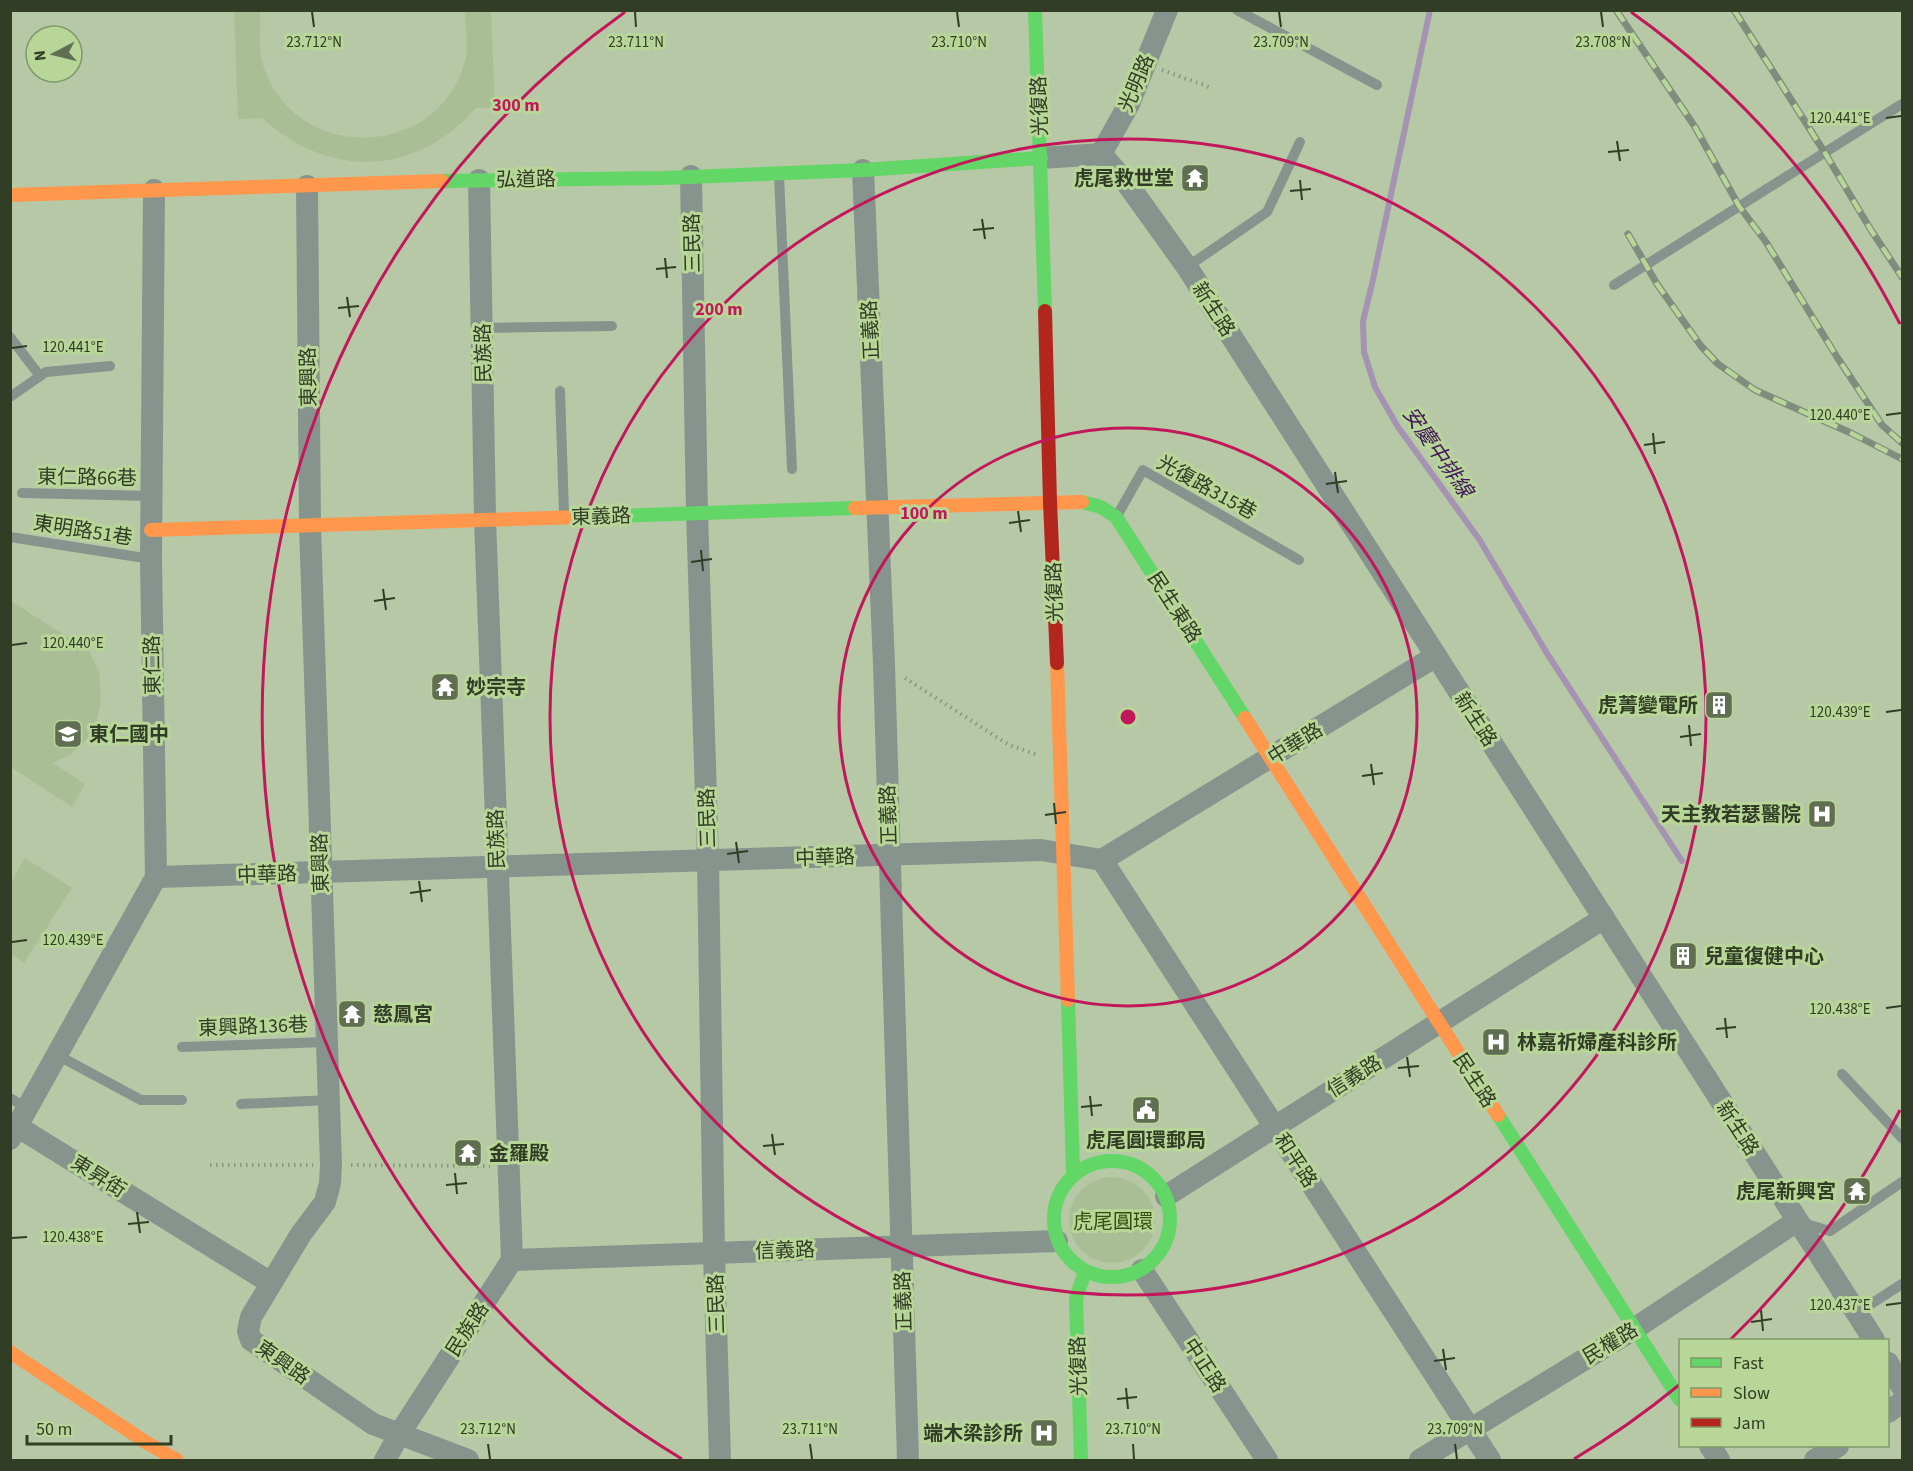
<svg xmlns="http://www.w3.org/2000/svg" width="1913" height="1471" font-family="'Source Sans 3','Noto Sans TC',sans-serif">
<rect width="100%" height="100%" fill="#b7c8a6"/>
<g fill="#a9be95">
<path d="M234,11h26c1,16 -2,38 3,54 31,99 176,96 202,-4 4,-15 0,-35 0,-50h26l4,97h-19c-61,69 -146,71 -214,10l-24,1z"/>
<polygon points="11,601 89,651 99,671 101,701 94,733 71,754 53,763 85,784 72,807 11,767"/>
<polygon points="25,858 72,888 24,963 11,954 11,882"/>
<circle cx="1112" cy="1220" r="43"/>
</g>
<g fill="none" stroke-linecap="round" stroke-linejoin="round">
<polyline stroke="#a493b1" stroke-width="6" points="1430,10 1372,284 1363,321 1364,352 1375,387 1398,427 1479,539 1548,655 1682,861"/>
<g stroke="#89958a" stroke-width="4" stroke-dasharray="1.5 4.5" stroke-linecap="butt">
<polyline points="1162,70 1212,88"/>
<polyline points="905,678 1009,745 1038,755"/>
<polyline points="210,1165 313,1165"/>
<polyline points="351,1165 490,1166"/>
</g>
<g stroke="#87948e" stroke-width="10">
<polyline points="1237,10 1377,85"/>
<polyline points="779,175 792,469"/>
<polyline points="1187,267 1267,212 1300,142"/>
<polyline points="1614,285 1902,104"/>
<polyline points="483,328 612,326"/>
<polyline points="10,337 40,376"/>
<polyline points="560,391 564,513"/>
<polyline points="10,397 46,372 110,366"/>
<polyline points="22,493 152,496"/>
<polyline points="1118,514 1143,470 1299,560"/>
<polyline points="10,537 151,559"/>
<polyline points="182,1047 326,1042"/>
<polyline points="57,1055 141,1100 182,1100"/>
<polyline points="1842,1074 1902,1138"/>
<polyline points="10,1098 28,1109"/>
<polyline points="241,1104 329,1100"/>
<polyline points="1803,1223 1830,1231 1902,1182"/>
<polyline points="1857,1313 1902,1284"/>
</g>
<g stroke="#87948e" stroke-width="22">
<polyline points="1101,154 1129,104 1167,10"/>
<polyline points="1041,158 1101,154 1126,182 1187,267 1874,1340"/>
<polyline points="863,170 884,664 908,1460"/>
<polyline points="691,176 697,512 708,860 714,1253 720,1460"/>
<polyline points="307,186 310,525 331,1165 330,1183 325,1202 301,1234 251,1317 248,1331 251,1340 373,1424 468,1460"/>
<polyline points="1102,860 1490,1460"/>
<polyline points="156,877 1041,850 1102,860 1436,656"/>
<polyline points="18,1127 271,1283"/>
<polyline points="10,1139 156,877 151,559 154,190"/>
<polyline points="1166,1196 1604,918"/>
<polyline points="512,1260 1057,1241"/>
<polyline points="1142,1270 1267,1460"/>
<polyline points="1888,1363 1902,1387"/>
<polyline points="1888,1412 1902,1402"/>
<polyline points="1710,1446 1719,1460"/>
<polyline points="385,1460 400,1433 512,1260 485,519 479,180"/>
<polyline points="1420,1460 1634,1329 1797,1221"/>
<polyline points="1815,1460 1838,1446"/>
</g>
<g stroke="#63d668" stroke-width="14">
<polyline points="1035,10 1045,311"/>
<polyline points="442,181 663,178 863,170 1041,158"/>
<polyline points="1082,502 1101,507 1116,517 1245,718"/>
<polyline points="583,517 855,508"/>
<polyline points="1068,1000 1073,1173"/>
<polyline points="1498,1115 1680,1400"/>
<circle cx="1112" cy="1219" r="58"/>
<polyline points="1081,1460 1076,1298 1085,1272"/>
</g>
<g stroke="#ff974d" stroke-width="14">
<polyline points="10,195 442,181"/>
<polyline points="855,508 1082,502"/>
<polyline points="151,530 583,517"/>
<polyline points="1057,663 1068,1000"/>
<polyline points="1245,718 1498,1115"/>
<polyline points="10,1352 147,1443 177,1460"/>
</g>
<polyline stroke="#b3261e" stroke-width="14" points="1045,311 1050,502 1057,663"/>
<g stroke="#808c7e" stroke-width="7">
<g id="rail">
<polyline points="1616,10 1695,127 1739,206 1766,242 1837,357 1882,425 1902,443"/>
<polyline points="1734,10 1825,153 1871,230 1902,277"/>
<polyline points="1628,234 1657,284 1701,346 1718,364 1755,390 1851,433 1902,459"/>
</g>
</g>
<use href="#rail" stroke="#b7d698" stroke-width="4.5" stroke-dasharray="14" stroke-linecap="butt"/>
</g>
<path fill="none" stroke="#313d24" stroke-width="2" d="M312,12l2,15M635,12l1,15M957,12l2,15M1279,12l2,15M1601,12l2,15M1886,118l15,-2M1617,141l3,20M1608,152l21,-2M1300,180l2,20M1290,191l21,-2M982,219l3,20M973,230l21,-2M665,258l2,20M656,269l20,-2M347,297l3,20M338,308l21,-2M12,348l15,-2M1886,415l15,-2M1653,433l2,21M1644,445l21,-3M1335,472l3,21M1326,484l21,-3M1018,511l3,21M1009,523l21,-3M701,550l2,21M691,562l21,-3M383,589l3,21M374,601l21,-3M12,645l15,-2M1886,712l15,-2M1689,725l2,21M1680,737l21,-3M1371,764l3,21M1362,776l21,-3M1054,803l2,21M1045,815l21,-3M736,842l3,21M727,854l21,-3M419,881l3,21M410,893l21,-3M12,942l15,-2M1886,1008l15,-2M1725,1018l2,20M1716,1029l20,-2M1407,1057l3,20M1398,1068l21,-2M1090,1096l2,20M1081,1107l21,-2M772,1134l3,21M763,1146l21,-2M455,1173l2,21M446,1185l21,-2M137,1212l3,21M128,1224l21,-2M12,1238l15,-1M1886,1305l15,-2M1761,1310l2,21M1751,1322l21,-3M1443,1349l3,21M1434,1361l21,-3M1126,1388l2,21M1117,1399l20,-2M488,1444l2,15M810,1444l2,15M1133,1444l1,15M1455,1444l2,15"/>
<g fill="none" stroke="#c2185b" stroke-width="3">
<circle cx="1128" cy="717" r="289"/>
<circle cx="1128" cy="717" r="578"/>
<path d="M1900 1110A866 866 0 0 1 1730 1340M1679 1385A866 866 0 0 1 1574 1459M682 1459A866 866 0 0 1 625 12M1631 12A866 866 0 0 1 1900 324"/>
</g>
<defs>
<g id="temple-square" transform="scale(1.5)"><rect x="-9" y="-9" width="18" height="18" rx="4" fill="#606e52" stroke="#b7d698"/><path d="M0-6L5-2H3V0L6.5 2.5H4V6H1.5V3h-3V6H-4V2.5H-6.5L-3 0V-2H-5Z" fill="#fff"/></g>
<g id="building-square" transform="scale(1.5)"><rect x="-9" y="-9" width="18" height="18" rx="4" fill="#606e52" stroke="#b7d698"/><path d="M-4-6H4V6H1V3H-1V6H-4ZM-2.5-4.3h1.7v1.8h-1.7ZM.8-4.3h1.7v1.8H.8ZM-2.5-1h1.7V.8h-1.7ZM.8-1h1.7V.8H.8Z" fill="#fff"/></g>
<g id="school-square" transform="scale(1.5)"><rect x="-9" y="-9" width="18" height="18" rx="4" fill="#606e52" stroke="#b7d698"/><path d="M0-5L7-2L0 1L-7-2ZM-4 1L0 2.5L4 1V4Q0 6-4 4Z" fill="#fff"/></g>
<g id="hospital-square" transform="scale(1.5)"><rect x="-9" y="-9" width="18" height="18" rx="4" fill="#606e52" stroke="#b7d698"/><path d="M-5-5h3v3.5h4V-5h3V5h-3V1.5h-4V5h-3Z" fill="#fff"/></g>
<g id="civic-square" transform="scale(1.5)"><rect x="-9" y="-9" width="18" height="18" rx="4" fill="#606e52" stroke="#b7d698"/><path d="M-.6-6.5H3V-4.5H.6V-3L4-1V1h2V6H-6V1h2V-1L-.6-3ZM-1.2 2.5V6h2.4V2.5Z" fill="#fff"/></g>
</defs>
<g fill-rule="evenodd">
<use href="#temple-square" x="1195" y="178"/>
<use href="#temple-square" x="445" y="687"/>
<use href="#building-square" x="1719" y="705"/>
<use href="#school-square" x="68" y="734"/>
<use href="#hospital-square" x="1822" y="814"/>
<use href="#building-square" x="1683" y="956"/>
<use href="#temple-square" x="352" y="1014"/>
<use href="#hospital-square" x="1496" y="1042"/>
<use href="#civic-square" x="1146" y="1110"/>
<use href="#temple-square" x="468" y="1153"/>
<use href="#temple-square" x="1857" y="1191"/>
<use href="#hospital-square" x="1044" y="1433"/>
</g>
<g text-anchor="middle" stroke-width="6" stroke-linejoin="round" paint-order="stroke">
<g font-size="20" fill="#313d24" stroke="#b7d698">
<text transform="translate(1136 83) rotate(-67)" y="7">光明路</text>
<text transform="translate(1039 106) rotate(-92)" y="7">光復路</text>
<text transform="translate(526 179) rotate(-1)" y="7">弘道路</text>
<text transform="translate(692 243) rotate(-91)" y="7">三民路</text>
<text transform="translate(1214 309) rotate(57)" y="7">新生路</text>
<text transform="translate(870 330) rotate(-93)" y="7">正義路</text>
<text transform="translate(483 353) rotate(-91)" y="7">民族路</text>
<text transform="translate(308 377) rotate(-91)" y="7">東興路</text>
<text transform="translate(87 477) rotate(1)" y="7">東仁路66巷</text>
<text transform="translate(1207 487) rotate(29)" y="7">光復路315巷</text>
<text transform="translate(601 516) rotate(-2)" y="7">東義路</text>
<text transform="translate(83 530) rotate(9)" y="7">東明路51巷</text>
<text transform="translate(1054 592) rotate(-92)" y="7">光復路</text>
<text transform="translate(1175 607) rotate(57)" y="7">民生東路</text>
<text transform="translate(152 665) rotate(-91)" y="7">東仁路</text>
<text transform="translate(1476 719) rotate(57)" y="7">新生路</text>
<text transform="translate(1295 743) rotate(-32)" y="7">中華路</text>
<text transform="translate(888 815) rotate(-92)" y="7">正義路</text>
<text transform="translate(707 818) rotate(-92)" y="7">三民路</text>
<text transform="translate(496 839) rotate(-92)" y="7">民族路</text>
<text transform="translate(825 857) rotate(-2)" y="7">中華路</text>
<text transform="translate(320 863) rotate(-92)" y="7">東興路</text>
<text transform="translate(267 874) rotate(-2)" y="7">中華路</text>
<text transform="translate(253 1026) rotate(-2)" y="7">東興路136巷</text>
<text transform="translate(1354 1076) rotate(-32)" y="7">信義路</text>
<text transform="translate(1475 1080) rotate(57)" y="7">民生路</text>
<text transform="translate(1738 1128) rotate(57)" y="7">新生路</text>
<text transform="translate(1296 1160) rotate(57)" y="7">和平路</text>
<text transform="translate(99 1176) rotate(32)" y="7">東昇街</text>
<text transform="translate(785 1250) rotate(-2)" y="7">信義路</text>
<text transform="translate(903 1301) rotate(-92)" y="7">正義路</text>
<text transform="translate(716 1304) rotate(-92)" y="7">三民路</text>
<text transform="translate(467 1329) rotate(-57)" y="7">民族路</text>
<text transform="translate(1610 1343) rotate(-31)" y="7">民權路</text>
<text transform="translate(283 1362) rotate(35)" y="7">東興路</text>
<text transform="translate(1205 1365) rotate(57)" y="7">中正路</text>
<text transform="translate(1078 1366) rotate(-92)" y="7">光復路</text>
</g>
<g font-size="20" font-weight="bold" fill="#313d24" stroke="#b7d698" text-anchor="start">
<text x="1174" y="185" text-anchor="end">虎尾救世堂</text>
<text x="466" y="694">妙宗寺</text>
<text x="1698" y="712" text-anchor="end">虎菁變電所</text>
<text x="89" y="741">東仁國中</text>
<text x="1801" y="821" text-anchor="end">天主教若瑟醫院</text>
<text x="1704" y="963">兒童復健中心</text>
<text x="373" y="1021">慈鳳宮</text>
<text x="1517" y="1049">林嘉祈婦產科診所</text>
<text x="1146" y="1147" text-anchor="middle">虎尾圓環郵局</text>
<text x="489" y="1160">金羅殿</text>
<text x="1836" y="1198" text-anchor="end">虎尾新興宮</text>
<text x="1023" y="1440" text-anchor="end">端木梁診所</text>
</g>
<g font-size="20" fill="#344f0a" stroke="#b7d698">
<text x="1113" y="1228">虎尾圓環</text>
</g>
<g font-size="21" font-style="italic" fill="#44185f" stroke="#b7d698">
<text transform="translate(1438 452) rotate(55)" y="7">安慶中排線</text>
</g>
</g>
<g font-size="15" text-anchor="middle" fill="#313d24" stroke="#b7d698" stroke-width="6" stroke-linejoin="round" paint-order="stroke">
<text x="314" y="47">23.712°N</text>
<text x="636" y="47">23.711°N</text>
<text x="959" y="47">23.710°N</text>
<text x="1281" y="47">23.709°N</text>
<text x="1603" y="47">23.708°N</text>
<text x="1840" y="123">120.441°E</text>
<text x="73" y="352">120.441°E</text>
<text x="1840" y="420">120.440°E</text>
<text x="73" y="648">120.440°E</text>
<text x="1840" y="717">120.439°E</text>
<text x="73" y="945">120.439°E</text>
<text x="1840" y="1014">120.438°E</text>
<text x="73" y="1242">120.438°E</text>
<text x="1840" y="1310">120.437°E</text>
<text x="488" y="1434">23.712°N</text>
<text x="810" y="1434">23.711°N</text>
<text x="1133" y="1434">23.710°N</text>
<text x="1455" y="1434">23.709°N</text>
</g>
<circle cx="1128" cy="717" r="9" fill="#c2185b" stroke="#b7d698" stroke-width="3"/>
<g font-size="18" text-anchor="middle" font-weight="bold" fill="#c2185b" stroke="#b7d698" stroke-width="6" stroke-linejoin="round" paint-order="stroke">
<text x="516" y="111">300 m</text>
<text x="719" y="315">200 m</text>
<text x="924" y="519">100 m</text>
</g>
<rect width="1913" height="1471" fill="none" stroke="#313d24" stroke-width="24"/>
<rect x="1679" y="1339" width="210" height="108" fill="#b7d698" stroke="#81996a" stroke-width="1.5"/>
<rect x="1691" y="1358" width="30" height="9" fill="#63d668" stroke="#81996a" stroke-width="1.5"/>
<text x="1733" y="1369" font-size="18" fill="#313d24">Fast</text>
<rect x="1691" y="1388" width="30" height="9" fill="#ff974d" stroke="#81996a" stroke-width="1.5"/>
<text x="1733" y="1399" font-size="18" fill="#313d24">Slow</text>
<rect x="1691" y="1418" width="30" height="9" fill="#b3261e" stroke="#81996a" stroke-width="1.5"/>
<text x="1733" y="1429" font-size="18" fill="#313d24">Jam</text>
<g transform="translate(54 54) rotate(263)"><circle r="28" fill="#b7d698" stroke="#81996a" stroke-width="1.5"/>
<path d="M0-4.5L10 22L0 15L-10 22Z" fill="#606e52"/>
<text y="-9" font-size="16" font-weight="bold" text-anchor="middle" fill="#313d24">N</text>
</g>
<path d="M27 1435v9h144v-9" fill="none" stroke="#313d24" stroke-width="3"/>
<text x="36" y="1435" font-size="18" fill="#313d24" stroke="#b7d698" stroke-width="4.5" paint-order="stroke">50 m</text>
</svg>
